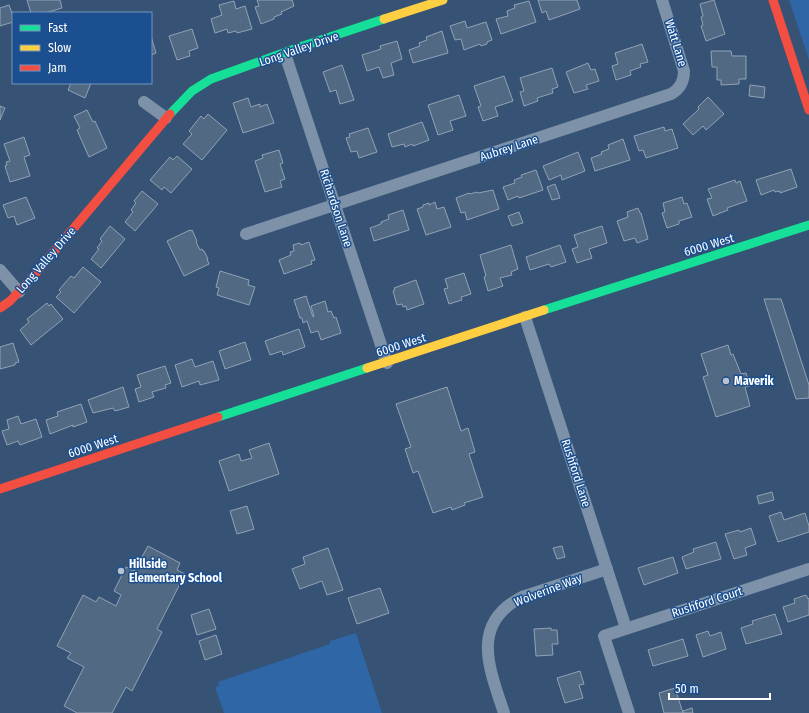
<svg xmlns="http://www.w3.org/2000/svg" width="809" height="713" font-family="'Fira Sans Condensed',sans-serif">
<rect width="100%" height="100%" fill="#365274"/>
<g fill="#2f66a5">
<polygon points="789,0 809,0 809,60"/>
<polygon points="356,633 382,713 224,713 215,687 219,686 218,682 330,644 330,641"/>
</g>
<g fill="#526984" stroke="#92a2b6">
<polygon points="27,0 60,0 62,8 45,13 31,13"/>
<polygon points="257,0 292,0 294,6 281,12 282,14 274,17 274,19 261,24 255,7 259,6"/>
<polygon points="538,0 577,0 580,9 549,20 546,11 542,13"/>
<polygon points="714,0 725,34 706,41 701,26 703,25 701,17 703,16 700,4"/>
<polygon points="234,1 236,9 245,6 252,29 237,33 236,31 228,33 227,29 215,33 211,19 222,15 219,5"/>
<polygon points="529,1 536,22 501,34 496,19 508,16 507,11 515,8 514,5"/>
<polygon points="9,5 13,16 13,22 0,26 0,8"/>
<polygon points="465,21 467,28 486,22 492,40 487,42 487,44 481,46 480,44 464,50 461,39 455,40 450,26"/>
<polygon points="192,29 198,48 189,51 190,56 177,60 169,36"/>
<polygon points="442,31 448,53 413,63 409,50 420,46 419,43 427,40 426,37"/>
<polygon points="151,36 156,53 151,55"/>
<polygon points="397,41 402,59 391,63 394,75 383,78 379,67 367,71 362,55 381,49 380,46"/>
<polygon points="642,44 648,62 640,64 641,67 630,71 631,75 616,80 612,66 618,64 615,53"/>
<polygon points="711,51 731,51 732,56 746,56 746,79 739,79 739,84 721,85 721,80 717,80 717,67 712,67"/>
<polygon points="588,63 591,70 595,69 599,81 586,85 588,89 574,93 566,72"/>
<polygon points="342,65 354,100 340,104 336,90 330,92 323,72"/>
<polygon points="552,68 558,87 552,89 553,93 537,98 538,101 524,106 520,92 524,91 520,78"/>
<polygon points="504,76 513,101 495,107 498,116 483,121 478,107 481,106 474,86"/>
<polygon points="71,83 91,83 85,98 68,90"/>
<polygon points="750,85 765,87 764,98 749,96"/>
<polygon points="459,95 466,116 450,121 453,130 438,135 428,105"/>
<polygon points="708,97 724,114 706,130 703,126 693,135 683,124 699,109 698,107"/>
<polygon points="248,98 251,107 260,104 260,107 267,104 274,123 243,133 233,103"/>
<polygon points="0,106 5,108 0,120"/>
<polygon points="87,110 93,122 95,121 107,148 89,157 77,130 80,128 74,116"/>
<polygon points="208,114 227,130 202,160 183,144 192,134 189,131 201,116 204,119"/>
<polygon points="422,122 429,140 413,146 412,144 405,147 404,144 392,147 388,134"/>
<polygon points="664,127 665,131 672,129 678,148 646,158 643,150 639,151 634,136"/>
<polygon points="368,128 377,152 359,158 357,151 351,152 346,138 350,137 349,134"/>
<polygon points="24,137 30,155 24,157 30,176 10,182 5,166 7,165 6,162 10,161 4,144"/>
<polygon points="623,139 630,160 595,171 591,158 602,154 601,152 609,149 608,145"/>
<polygon points="279,150 283,163 280,164 285,179 280,181 282,187 265,192 255,161 263,158 262,155"/>
<polygon points="578,152 585,171 562,180 561,175 549,180 543,166"/>
<polygon points="177,156 192,169 171,193 164,187 162,190 150,180 170,157 173,160"/>
<polygon points="791,169 797,187 780,193 780,191 775,192 774,190 761,195 756,180"/>
<polygon points="536,170 543,190 519,198 518,196 508,200 503,187 515,183 514,180 522,177 521,175"/>
<polygon points="735,180 736,183 740,181 747,201 727,208 728,210 713,216 707,199 712,198 708,189"/>
<polygon points="555,184 560,198 552,200 547,187"/>
<polygon points="493,190 499,209 467,220 465,212 461,213 456,198 469,193 470,194 477,192 478,193"/>
<polygon points="142,191 158,204 135,231 125,222 133,212 131,210 136,203 134,201"/>
<polygon points="26,197 35,218 17,225 14,216 8,218 3,205"/>
<polygon points="682,197 684,204 687,203 692,217 679,221 679,224 667,228 662,213 665,212 663,203"/>
<polygon points="435,202 437,209 444,207 451,227 426,235 417,209 423,207 423,205 429,203 429,205"/>
<polygon points="638,208 640,213 641,213 648,239 637,243 635,238 624,241 617,221 628,217 627,212"/>
<polygon points="403,210 409,230 374,241 370,228 381,224 381,222 389,219 388,215"/>
<polygon points="519,212 523,223 512,226 508,216"/>
<polygon points="110,226 125,239 101,268 91,259 99,249 97,248 102,241 100,239"/>
<polygon points="602,226 607,243 589,249 592,258 577,263 572,249 578,247 574,235"/>
<polygon points="190,230 190,231 192,230 197,241 196,242 200,250 202,249 203,251 204,251 208,259 207,259 209,264 184,276 167,241"/>
<polygon points="309,242 315,260 311,261 312,264 284,274 279,260 291,255 290,252 294,251 293,245 300,243 301,245"/>
<polygon points="511,245 518,269 511,272 512,275 500,278 503,286 488,291 484,277 486,276 480,255"/>
<polygon points="560,245 566,262 551,267 549,264 530,270 526,257"/>
<polygon points="83,267 101,282 74,313 56,297 61,292 59,290 71,276 74,278"/>
<polygon points="220,271 249,280 248,285 255,287 249,305 217,295 219,288 216,287"/>
<polygon points="464,273 471,294 461,297 462,300 449,304 444,289 448,288 445,279"/>
<polygon points="416,280 424,304 407,310 406,306 403,307 402,304 397,305 393,291 395,290 394,288"/>
<polygon points="306,296 313,317 314,316 311,306 325,301 328,312 331,311 334,318 336,317 341,333 321,340 318,331 311,333 307,321 303,323 302,318 300,318 294,300"/>
<polygon points="764,299 781,299 809,385 809,398 796,399"/>
<polygon points="47,303 49,306 51,304 63,319 31,345 20,330 29,322 27,319"/>
<polygon points="299,329 305,347 283,355 282,351 270,355 265,341"/>
<polygon points="245,342 251,360 225,369 219,351"/>
<polygon points="13,343 19,362 15,363 15,365 0,369 0,347"/>
<polygon points="728,345 731,355 733,354 741,374 746,373 750,386 745,387 750,406 716,417 703,377 708,375 701,354"/>
<polygon points="192,359 195,367 213,361 219,380 200,385 199,381 182,387 175,365"/>
<polygon points="165,366 171,383 165,385 166,388 152,392 154,397 139,402 135,389 141,387 137,375"/>
<polygon points="123,387 129,407 115,411 113,408 93,413 88,400"/>
<polygon points="447,387 461,431 468,428 475,452 469,454 483,497 464,503 465,505 452,510 451,507 433,513 418,471 413,473 405,449 411,447 396,404"/>
<polygon points="81,404 87,422 73,427 73,425 50,434 46,420 58,416 57,412"/>
<polygon points="18,416 21,424 36,419 42,437 20,445 18,441 7,445 2,431 9,429 7,420"/>
<polygon points="269,443 279,474 229,491 219,461 239,454 241,461 252,458 249,450"/>
<polygon points="772,492 774,500 759,504 757,496"/>
<polygon points="247,506 254,529 237,534 230,511"/>
<polygon points="781,512 784,520 805,513 809,526 809,532 778,542 769,516"/>
<polygon points="751,528 756,544 745,548 747,555 734,559 725,534 739,530 740,532"/>
<polygon points="716,542 721,559 686,569 682,557 694,552 693,549"/>
<polygon points="148,546 180,563 177,570 185,574 157,629 162,632 132,691 126,687 112,713 77,713 64,706 84,667 67,658 71,653 57,646 83,595 96,602 99,597 116,606 121,595 114,591 126,567 134,571"/>
<polygon points="562,546 565,557 557,559 553,548"/>
<polygon points="328,548 343,590 327,595 322,581 300,589 292,569 305,564 303,557"/>
<polygon points="673,557 678,573 644,585 638,568"/>
<polygon points="380,588 389,613 357,624 348,598"/>
<polygon points="806,595 808,599 809,598 809,615 788,622 783,607 795,603 794,599"/>
<polygon points="209,609 216,629 197,635 191,615"/>
<polygon points="775,614 782,634 746,644 741,628 753,624 752,621"/>
<polygon points="551,628 551,630 557,630 558,644 552,644 553,655 536,656 534,629"/>
<polygon points="708,631 710,636 721,632 726,649 703,657 696,635"/>
<polygon points="216,635 222,654 205,660 199,641"/>
<polygon points="683,639 688,656 653,666 648,650"/>
<polygon points="580,671 584,684 579,685 583,698 565,703 557,678"/>
<polygon points="675,688 683,713 664,713 659,693"/>
<polygon points="692,708 693,713 684,713 683,711"/>
</g>
<g fill="none" stroke-linecap="round" stroke-linejoin="round">
<g stroke="#7d92a8" stroke-width="12">
<polyline points="285,54 387,363"/>
<polyline points="144,102 166,118"/>
<path d="M246,234l425,-140c9,-5 13,-13 13,-23l-22,-71"/>
<polyline points="0,270 19,292"/>
<polyline points="525,317 626,628"/>
<path d="M504,713c-14,-43 -35,-89 18,-116l85,-28"/>
<polyline points="629,713 604,636 809,569"/>
</g>
<g stroke="#16e098" stroke-width="9">
<polyline points="170,114 192,91 211,79 300,47 384,19"/>
<polyline points="544,310 809,225"/>
<polyline points="218,417 367,368"/>
</g>
<g stroke="#ffcf43" stroke-width="9">
<polyline points="384,19 443,0"/>
<polyline points="367,368 544,310"/>
</g>
<g stroke="#f24e42" stroke-width="9">
<polyline points="773,0 809,110"/>
<polyline points="0,308 10,301 30,280 170,114"/>
<polyline points="0,489 218,417"/>
</g>
</g>
<g fill="#b9c2ce" stroke="#1b4f8f" stroke-width="1.5">
<circle cx="726" cy="381" r="4"/>
<circle cx="121" cy="571" r="4"/>
</g>
<g text-anchor="middle" stroke-width="3" stroke-linejoin="round" paint-order="stroke">
<g font-size="12" fill="#fff" stroke="#1b4f8f">
<text transform="translate(676 43) rotate(73)" y="4">Watt Lane</text>
<text transform="translate(299 49) rotate(-19)" y="4">Long Valley Drive</text>
<text transform="translate(509 148) rotate(-18)" y="4">Aubrey Lane</text>
<text transform="translate(336 208) rotate(72)" y="4">Richardson Lane</text>
<text transform="translate(709 245) rotate(-17)" y="4">6000 West</text>
<text transform="translate(46 260) rotate(-49)" y="4">Long Valley Drive</text>
<text transform="translate(401 345) rotate(-18)" y="4">6000 West</text>
<text transform="translate(93 446) rotate(-18)" y="4">6000 West</text>
<text transform="translate(576 473) rotate(72)" y="4">Rushford Lane</text>
<text transform="translate(548 590) rotate(-21)" y="4">Wolverine Way</text>
<text transform="translate(707 602) rotate(-18)" y="4">Rushford Court</text>
</g>
<g font-size="12" font-weight="bold" fill="#fff" stroke="#1b4f8f" text-anchor="start">
<text x="734" y="385">Maverik</text>
<text x="129" y="568">Hillside<tspan x="129" dy="14">Elementary School</tspan></text>
</g>
</g>
<rect x="12" y="12" width="140" height="72" fill="#1b4f8f" stroke="#7695bc"/>
<rect x="20" y="25" width="20" height="6" fill="#16e098" stroke="#7695bc"/>
<text x="48" y="32" font-size="12" fill="#ffffff">Fast</text>
<rect x="20" y="45" width="20" height="6" fill="#ffcf43" stroke="#7695bc"/>
<text x="48" y="52" font-size="12" fill="#ffffff">Slow</text>
<rect x="20" y="65" width="20" height="6" fill="#f24e42" stroke="#7695bc"/>
<text x="48" y="72" font-size="12" fill="#ffffff">Jam</text>
<path d="M669 693v6h101v-6" fill="none" stroke="#ffffff" stroke-width="2"/>
<text x="675" y="693" font-size="12" fill="#ffffff" stroke="#1b4f8f" stroke-width="3" paint-order="stroke">50 m</text>
</svg>
